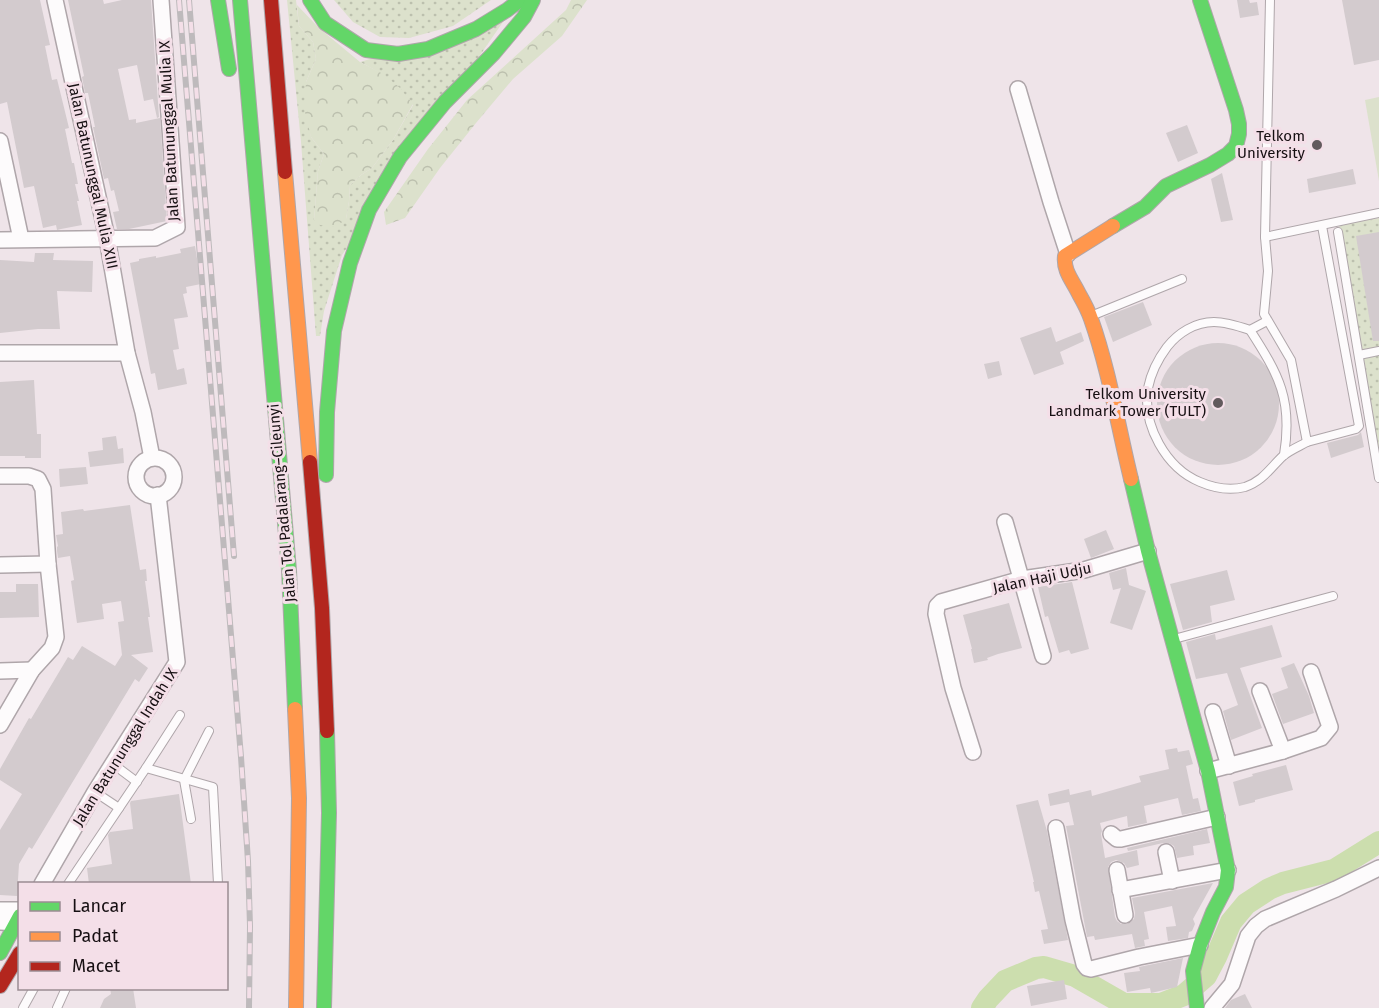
<svg xmlns="http://www.w3.org/2000/svg" width="1379" height="1008" font-family="'Fira Sans',sans-serif">
<defs>
<pattern id="green-dots" width="8" height="8" patternUnits="userSpaceOnUse" patternTransform="scale(1.5)"><rect width="8" height="8" fill="#dce1cc"/><path d="M2 2h.1M6 6h.1" fill="none" stroke="#bcc0ae" stroke-width="1.8" stroke-linecap="round"/></pattern>
<pattern id="forest-crowns" width="20" height="18" patternUnits="userSpaceOnUse" patternTransform="scale(1.5)"><rect width="20" height="18" fill="#dce1cc"/><path d="M2 6a3 3 0 1 1 6 0M12 15a3 3 0 1 1 6 0" fill="none" stroke="#bcc0ae"/></pattern>
</defs>
<rect width="100%" height="100%" fill="#efe4e9"/>
<g fill="url(#green-dots)">
<path d="M287,0h9l3,26 14,16 3,17 -10,23 5,55 13,17 -6,17 -4,49 32,-1 3,-18 1,-16 11,-10 11,-7 21,-28 20,-35c-18,-23 -28,-30 -53,-43l145,-43 -163,236 -18,56 -4,25h-4l-15,-194z"/>
<polygon points="334,0 491,0 453,26 409,38 380,37 353,22"/>
<polygon points="1379,218 1379,462 1364,362 1339,225"/>
</g>
<g fill="url(#forest-crowns)">
<polygon points="571,0 587,0 562,36 513,79 476,123 440,168 405,218 386,225 384,212 428,149 467,100 566,10"/>
<polygon points="297,5 319,28 360,62 383,74 399,87 413,104 393,140 372,168 361,175 350,185 349,201 346,219 336,227 320,225 314,220 318,171 324,154 311,137 304,108 306,82 316,59 313,42 299,26"/>
</g>
<polygon fill="#dce1cc" points="1379,97 1379,181 1365,100"/>
<g fill="none" stroke-linecap="round" stroke-linejoin="round">
<polyline stroke="#ccdeae" stroke-width="22" points="982,1008 988,999 1005,981 1036,968 1044,967 1075,976 1124,1004 1161,1004 1184,995 1206,976 1216,957 1231,922 1246,904 1269,889 1283,883 1334,870 1379,842"/>
</g>
<g fill="#d3cbce">
<polygon points="0,0 40,0 50,45 45,46 52,80 57,79 69,128 65,129 72,163 74,163 78,184 75,184 79,201 77,201 82,225 61,229 57,230 56,225 43,228 34,186 24,188 7,102 0,104"/>
<polygon points="68,0 103,0 104,4 122,0 151,0 159,117 157,118 153,99 144,101 137,65 118,69 129,120 136,119 136,123 160,118 167,221 129,229 117,229 113,212 119,211 114,190 111,191 108,178 104,179 93,127 95,127 88,93 85,93 82,77 84,76"/>
<polygon points="1237,0 1249,0 1250,3 1257,2 1259,15 1240,18"/>
<polygon points="1342,0 1379,0 1379,60 1354,65"/>
<polygon points="1187,125 1198,153 1178,162 1166,133"/>
<polygon points="1353,169 1356,184 1309,193 1307,179"/>
<polygon points="1222,173 1233,220 1221,222 1211,179"/>
<polygon points="1379,232 1379,341 1373,341 1356,236"/>
<polygon points="195,246 201,284 186,287 187,293 183,294 188,317 174,319 179,349 173,350 177,370 184,368 187,384 158,390 155,373 151,374 130,263 139,261 139,259 156,256 156,258 181,253 180,249"/>
<polygon points="35,253 54,253 53,260 93,261 92,292 57,291 60,329 38,329 0,333 0,260 34,262"/>
<polygon points="1143,302 1152,325 1113,342 1104,317"/>
<polygon points="1051,327 1056,342 1081,332 1084,341 1060,352 1064,364 1034,375 1020,338"/>
<circle cx="1218" cy="404" r="61"/>
<polygon points="999,361 1002,375 988,379 984,364"/>
<polygon points="34,380 37,434 41,434 41,458 25,458 25,456 0,456 0,382"/>
<polygon points="1361,432 1364,447 1331,458 1327,443 1358,435"/>
<polygon points="116,436 118,449 123,448 124,463 90,467 88,452 103,450 102,438"/>
<polygon points="86,467 88,484 60,487 59,469"/>
<polygon points="130,505 140,570 146,569 147,581 145,581 150,617 148,617 153,652 131,655 148,668 139,682 135,679 32,849 29,847 19,864 17,896 0,895 0,830 22,794 0,780 0,769 29,718 31,719 68,657 73,660 82,646 115,666 122,655 118,622 124,621 121,601 102,604 104,619 77,623 71,581 74,580 70,556 58,558 57,551 57,547 58,546 56,535 63,534 61,512 83,509 84,511"/>
<polygon points="1106,530 1114,549 1091,558 1084,539"/>
<polygon points="1126,568 1129,585 1146,591 1132,630 1110,623 1121,588 1113,590 1109,573"/>
<polygon points="1227,570 1235,600 1210,606 1212,622 1183,630 1170,584"/>
<polygon points="1072,582 1089,649 1071,654 1069,650 1059,653 1048,616 1045,617 1038,587"/>
<polygon points="16,584 38,584 39,617 0,618 0,592 16,592"/>
<polygon points="1009,603 1022,648 998,654 987,658 988,660 974,663 971,649 972,649 963,615"/>
<polygon points="1272,625 1282,657 1240,668 1262,728 1231,740 1223,711 1238,705 1227,673 1196,679 1186,642 1215,634 1216,640"/>
<polygon points="1294,663 1309,696 1314,713 1283,724 1272,694 1288,688 1281,668"/>
<polygon points="1177,748 1178,752 1189,750 1193,764 1186,766 1193,799 1198,798 1201,811 1182,815 1178,798 1144,806 1147,823 1128,827 1127,816 1100,823 1102,831 1101,834 1105,858 1137,850 1139,865 1127,868 1124,863 1116,860 1111,862 1108,867 1115,917 1117,921 1121,924 1127,924 1134,919 1135,913 1132,898 1213,883 1193,919 1195,924 1192,931 1189,932 1188,938 1168,941 1166,927 1176,926 1172,906 1144,912 1149,939 1144,940 1145,946 1135,948 1132,934 1095,940 1094,936 1087,937 1066,826 1074,825 1069,802 1050,806 1048,794 1069,789 1070,795 1091,790 1092,796 1141,782 1139,776 1169,769 1165,750"/>
<polygon points="1286,765 1293,790 1255,800 1255,802 1239,806 1233,782 1253,776 1252,774"/>
<polygon points="179,794 191,884 89,884 87,868 112,864 108,835 110,832 133,829 130,803 131,801"/>
<polygon points="1038,800 1047,831 1068,940 1044,944 1041,930 1048,929 1039,891 1035,892 1033,882 1034,882 1016,805"/>
<polygon points="1207,829 1210,843 1193,846 1194,855 1177,858 1174,846 1169,843 1163,843 1128,851 1127,848"/>
<polygon points="1183,958 1177,987 1151,993 1150,988 1127,992 1124,973 1140,971 1139,967"/>
<polygon points="1064,980 1067,999 1031,1006 1027,986"/>
<polygon points="110,988 133,988 136,1008 100,1008 104,999 111,994"/>
<polygon points="1245,994 1252,1008 1225,1008 1231,1000"/>
</g>
<g fill="none" stroke-linecap="round" stroke-linejoin="round">
<g stroke="#afa6aa" stroke-width="10">
<g id="lane">
<polyline points="1270,0 1265,237 1268,271 1264,314 1291,360 1307,442 1356,429 1359,426 1322,226"/>
<polyline points="1338,232 1379,478"/>
<polyline points="1265,237 1379,213"/>
<polyline points="1091,316 1182,279"/>
<path d="M1267,321l-17,9c-12,-4 -24,-8 -36,-8 -19,0 -36,11 -47,25 -9,12 -16,26 -19,41 -6,37 18,80 52,94 14,6 29,9 45,5 18,-6 25,-19 38,-31 7,-6 17,-10 24,-14"/>
<path d="M1250,330c29,45 43,70 34,125"/>
<polyline points="1359,355 1379,351"/>
<polyline points="1174,639 1333,596"/>
<polyline points="113,764 137,782"/>
<polyline points="146,768 213,787 218,884"/>
<polyline points="95,792 119,808"/>
<polyline points="191,819 184,780 209,731"/>
<polyline points="68,884 146,768 180,715"/>
<polyline points="23,1008 34,988"/>
<polyline points="57,1008 66,988"/>
</g>
</g>
<g stroke="#afa6aa" stroke-width="18">
<g id="street">
<polyline points="55,0 107,238 127,353 143,412 152,458"/>
<polyline points="1018,89 1051,202 1068,254"/>
<polyline points="0,141 21,239"/>
<polyline points="0,240 155,238 177,227 161,0"/>
<polyline points="0,353 127,353"/>
<circle cx="155" cy="477" r="19"/>
<polyline points="0,476 29,476 38,479 43,489 48,564 56,637 52,648 32,670 0,725"/>
<polyline points="1005,522 1043,656"/>
<polyline points="0,565 48,564"/>
<polyline points="0,671 32,670"/>
<polyline points="1260,691 1283,751"/>
<polyline points="1213,712 1229,766"/>
<polyline points="973,752 953,688 936,614 937,606 941,602 1022,579 1084,570 1148,551"/>
<polyline points="1208,771 1283,751 1321,738 1330,727 1311,672"/>
<polyline points="1056,828 1073,920 1084,964 1087,968 1091,969 1139,957 1200,945"/>
<polyline points="1111,834 1117,839 1121,839 1217,817"/>
<polyline points="1166,852 1172,881"/>
<polyline points="1117,870 1125,915"/>
<polyline points="42,884 95,792 177,662 158,495"/>
<polyline points="1120,890 1228,870"/>
<polyline points="0,910 20,910"/>
<polyline points="0,922 20,923"/>
<polyline points="1212,1008 1232,984 1248,936 1256,926 1265,919 1336,889 1379,868"/>
</g>
</g>
<g stroke="#afa6aa" stroke-width="16">
<g id="fast">
<polyline points="218,0 229,69"/>
<polyline points="240,0 289,570 295,709"/>
<polyline points="310,0 325,23 366,50 398,54 428,49 476,29 507,10 520,0"/>
<polyline points="1113,226 1145,207 1166,186 1210,165 1228,154 1236,146 1239,134 1239,124 1236,110 1200,0"/>
<polyline points="326,475 327,412 334,331 350,263 369,210 400,157 445,102 494,53 524,17 533,0"/>
<polyline points="1131,479 1148,551 1208,771 1228,870 1226,887 1213,912 1200,945 1193,971 1197,1008"/>
<polyline points="0,953 20,916"/>
<polyline points="324,1008 329,813 327,731"/>
</g>
</g>
<g stroke="#afa6aa" stroke-width="16">
<g id="slow">
<polyline points="285,172 310,462"/>
<path d="M1113,226l-48,30c-2,15 8,25 14,38 4,7 9,16 12,25 18,51 27,107 40,160"/>
<polyline points="295,709 299,798 296,1008"/>
</g>
</g>
<g stroke="#afa6aa" stroke-width="16">
<g id="jam">
<polyline points="271,0 285,172"/>
<polyline points="310,462 322,608 327,731"/>
<polyline points="0,986 20,953"/>
</g>
</g>
<use href="#lane" stroke="#fdfbfc" stroke-width="8"/>
<use href="#street" stroke="#fdfbfc" stroke-width="15"/>
<use href="#fast" stroke="#63d668" stroke-width="14"/>
<use href="#slow" stroke="#ff974d" stroke-width="14"/>
<use href="#jam" stroke="#b3261e" stroke-width="14"/>
<g stroke="#bebabc" stroke-width="6">
<g id="rail">
<polyline points="179,0 241,757 248,861 250,926 249,1008"/>
<polyline points="189,0 234,556"/>
</g>
</g>
<use href="#rail" stroke="#f4dfe8" stroke-width="4" stroke-dasharray="11" stroke-linecap="butt"/>
</g>
<g fill="#625a5d" stroke="#f4dfe8" stroke-width="2">
<circle cx="1317" cy="145" r="6"/>
<circle cx="1218" cy="403" r="6"/>
</g>
<g text-anchor="middle" stroke-width="6" stroke-linejoin="round" paint-order="stroke">
<g font-size="15" fill="#160f12" stroke="#f4dfe8">
<text transform="translate(169 131) rotate(-93)" y="5">Jalan Batununggal Mulia IX</text>
<text transform="translate(93 176) rotate(78)" y="5">Jalan Batununggal Mulia XIII</text>
<text transform="translate(282 503) rotate(-95)" y="5">Jalan Tol Padalarang–Cileunyi</text>
<text transform="translate(1042 578) rotate(-12)" y="5">Jalan Haji Udju</text>
<text transform="translate(125 747) rotate(-58)" y="5">Jalan Batununggal Indah IX</text>
</g>
<g font-size="15" fill="#160f12" stroke="#f4dfe8" text-anchor="end">
<text x="1305" y="141">Telkom<tspan x="1305" dy="17">University</tspan></text>
<text x="1206" y="399">Telkom University<tspan x="1206" dy="17">Landmark Tower (TULT)</tspan></text>
</g>
</g>
<rect x="18" y="882" width="210" height="108" fill="#f4dfe8" stroke="#9b8c92" stroke-width="1.5"/>
<rect x="30" y="902" width="30" height="9" fill="#63d668" stroke="#9b8c92" stroke-width="1.5"/>
<text x="72" y="912" font-size="18" fill="#160f12">Lancar</text>
<rect x="30" y="932" width="30" height="9" fill="#ff974d" stroke="#9b8c92" stroke-width="1.5"/>
<text x="72" y="942" font-size="18" fill="#160f12">Padat</text>
<rect x="30" y="962" width="30" height="9" fill="#b3261e" stroke="#9b8c92" stroke-width="1.5"/>
<text x="72" y="972" font-size="18" fill="#160f12">Macet</text>
</svg>
